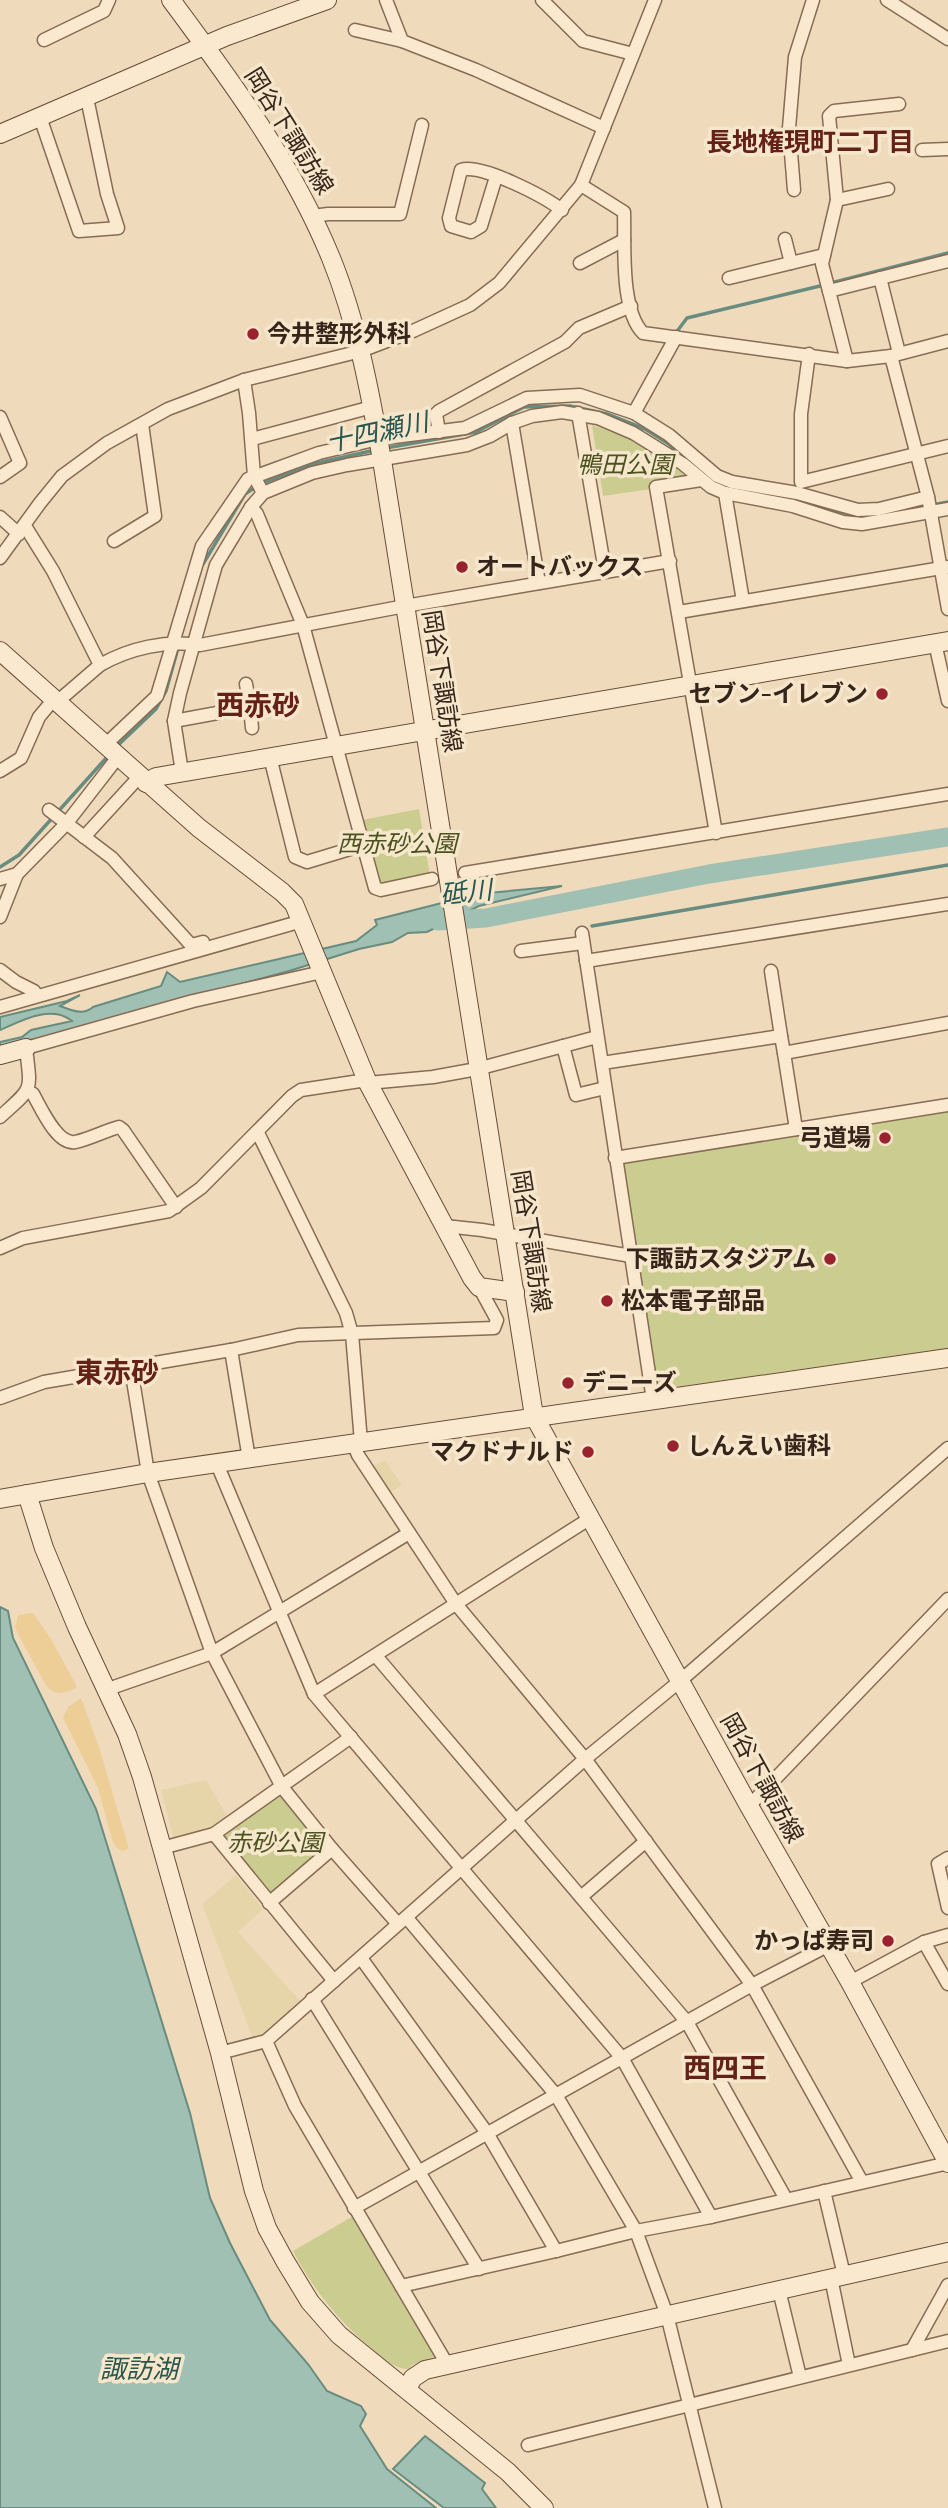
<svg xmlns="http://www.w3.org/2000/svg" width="948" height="2508" font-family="'Playfair Display','Noto Sans JP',serif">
<rect width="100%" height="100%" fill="#efdbbc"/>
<g fill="#e5d5a9">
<polygon points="385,1460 402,1485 388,1494 372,1467"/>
<polygon points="206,1780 227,1816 213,1832 174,1840 161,1790"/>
<polygon points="236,1875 263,1909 238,1932 300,2001 259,2039 253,2039 202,1904"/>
</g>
<g fill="#cbcd90">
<polygon points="592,425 648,445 694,483 603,496"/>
<polygon points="419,809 430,876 381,887 362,820"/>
<polygon points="948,1108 948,1348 655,1390 620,1161"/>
<polygon points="278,1793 284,1794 329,1848 270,1897 222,1839 222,1833"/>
<path d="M355,2215l84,140 -27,10 -3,4c-14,0 -22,-8 -33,-17 -35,-28 -62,-61 -83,-101z"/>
</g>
<g fill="#edce97">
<path d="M33,1613l18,26 26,48c-13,6 -18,10 -30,0l-27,-49 -5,-11 3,-12z"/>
<polygon points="81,1698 99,1747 129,1849 122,1851 116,1847 112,1839 98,1788 63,1718 68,1707"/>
</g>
<g fill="#a0c0b3" stroke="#688d80" stroke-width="2">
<path d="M562,886l-83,20 -52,26 -19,1 -16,9 -33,7 -70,22 -289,78v-7l22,-5 9,-7 41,-9c-21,-17 -51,0 -72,9v-13l67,-16 13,-6 -20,11c11,4 23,10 33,1l68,-21 6,-14 13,10 176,-41 21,-16 -2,-5 102,-26z"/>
<polygon points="0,1607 8,1611 13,1638 96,1809 190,2113 210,2198 230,2243 270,2320 308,2364 327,2391 361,2406 366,2414 360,2426 387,2469 436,2508 0,2508"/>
<polygon points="425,2436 485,2483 482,2489 496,2508 444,2508 393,2469"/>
</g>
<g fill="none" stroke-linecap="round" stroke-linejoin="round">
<g stroke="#688d80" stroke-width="3.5">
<polyline points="831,283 948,253"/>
<polyline points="675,334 687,318 824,285"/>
<polyline points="386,448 476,432 524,407 570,406 607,414 645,429 669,444 686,460"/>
<polyline points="262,483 317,463 375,450"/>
<path d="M792,500c32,5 53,18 87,15"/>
<polyline points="890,513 948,502"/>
<polyline points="203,564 245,494 256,487"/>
<polyline points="115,748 156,709 166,691 178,648"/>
<polyline points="0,867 19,855 108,756"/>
<polyline points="592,926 948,865"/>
</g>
<polyline stroke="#a0c0b3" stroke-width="19" points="438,921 486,918 709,874 948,837"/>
<g stroke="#876b55" stroke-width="15">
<g id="street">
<polyline points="386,0 402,41 476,70 604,128"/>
<polyline points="542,0 583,41 633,54"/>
<polyline points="887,0 948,39"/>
<polyline points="355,30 402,41"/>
<polyline points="44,40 104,11 109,0"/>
<polyline points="40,117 79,231 118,228 107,194 87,98"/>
<polyline points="922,150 948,149"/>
<path d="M496,177l-15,49 -10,6 -20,-6 -2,-8 12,-48c20,-7 84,27 101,40"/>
<path d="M581,185l43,27c1,32 -4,98 19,121l204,28 44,-5 57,-15"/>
<polyline points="794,190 789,128 795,57 813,0"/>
<polyline points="837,200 888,189"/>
<polyline points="313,216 328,214 400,214 422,125"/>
<polyline points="785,239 791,263"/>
<polyline points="580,263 624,240"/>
<polyline points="729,278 824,255"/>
<polyline points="880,278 899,353"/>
<polyline points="829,291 822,264 837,200 829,116 834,111 899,104"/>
<polyline points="809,354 801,414 801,482 948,446"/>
<polyline points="891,356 928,497 948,609"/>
<polyline points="847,361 829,291 948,261"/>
<polyline points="244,380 249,413 254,476 263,493"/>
<polyline points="578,413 605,571"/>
<polyline points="634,413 676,337"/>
<polyline points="0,417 20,463 0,477"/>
<polyline points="512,423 539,583"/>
<polyline points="439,432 436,414 439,411 565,342 579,328 631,306"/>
<polyline points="252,439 372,407"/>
<polyline points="701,480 656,487 716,833"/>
<polyline points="725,493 743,601"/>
<polyline points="251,507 257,514 303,625 375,888 381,890 432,879"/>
<polyline points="0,517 19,534"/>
<polyline points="25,526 53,571 100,665 57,702"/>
<polyline points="114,541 155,516 142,424"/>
<polyline points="0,558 40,503 62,476 107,443 168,409 244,380 361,351 413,331 470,305 499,283 581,185 655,0"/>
<polyline points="679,612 948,567"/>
<polyline points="935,643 948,701"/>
<path d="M100,665c30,-17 66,-25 100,-20l205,-39 265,-45"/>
<polyline points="246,684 250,707"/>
<polyline points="174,721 250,707 252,728"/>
<polyline points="105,745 157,696 202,546 248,479 319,453 378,439 465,428 527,398 580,395 634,413 669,435 717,476 732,482 797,493 858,510 879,509 928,497"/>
<polyline points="270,757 295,857 307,862 363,845"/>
<polyline points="0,771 21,758 39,717 54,699"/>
<polyline points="182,772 174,721 180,693 216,565 251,507 263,493 312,473 347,465 467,445 490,436 512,423 532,416 562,412 598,418 633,433 683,464 711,487 725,493 793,506 843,522 862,524 948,509"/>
<polyline points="49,810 112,858 191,945 203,942"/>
<polyline points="84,837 139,777"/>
<polyline points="465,873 948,794"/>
<polyline points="0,879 17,874 66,824 118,757"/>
<polyline points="0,917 17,874"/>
<polyline points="582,933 653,1400"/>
<polyline points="521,951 583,943"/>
<polyline points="586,961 948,904"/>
<polyline points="0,970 16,982 34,991 36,995"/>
<polyline points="771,971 781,1036"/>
<polyline points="0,1007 302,921"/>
<polyline points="563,1046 576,1095 605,1088"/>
<polyline points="784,1053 796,1129"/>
<polyline points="602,1063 781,1036 784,1053 948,1023"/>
<path d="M28,1091l5,3c8,14 24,51 42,48 15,-3 29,-11 44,-15l4,3 53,77"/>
<path d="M0,1117c34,-31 31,-24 26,-69l167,-47 129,-29"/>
<polyline points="258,1133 346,1313 352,1334 361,1442"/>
<polyline points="615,1158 948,1105"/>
<polyline points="445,1226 482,1230 631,1256"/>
<polyline points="0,1248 23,1238 169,1211 201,1188 292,1096 301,1090 360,1081 368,1083 433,1077 477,1069 597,1037"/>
<polyline points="231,1350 249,1459"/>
<polyline points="131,1368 148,1473 212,1653 282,1787 332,1849 398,1924"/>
<polyline points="0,1398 44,1382 231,1350 298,1335 494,1328 497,1320 479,1287"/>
<polyline points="353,1443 358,1455 456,1604 585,1759 752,1985 862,2182"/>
<polyline points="217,1464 314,1694 622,2058 711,2217"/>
<polyline points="376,1656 687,2022 786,2199"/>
<polyline points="108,1689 212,1653 409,1533"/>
<polyline points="314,1694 589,1519"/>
<polyline points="749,1806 948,1599"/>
<polyline points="162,1848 214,1834"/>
<polyline points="948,1858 938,1864 948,1908"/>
<polyline points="581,1897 646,1841"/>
<polyline points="269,1903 332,1849"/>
<polyline points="407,1918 556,2095 636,2231 667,2315 715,2508"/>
<polyline points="924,1942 948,1984"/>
<polyline points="361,1958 487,2133 556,2251"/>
<polyline points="334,1981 214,1834 351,1737"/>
<polyline points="850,1982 924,1942 948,1935"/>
<polyline points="312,1999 479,2269"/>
<polyline points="266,2041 295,2106 447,2364"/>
<polyline points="220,2053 266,2041 585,1759 680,1681 948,1448"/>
<polyline points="824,2191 844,2275"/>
<polyline points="354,2208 752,1985 829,1945"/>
<polyline points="831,2278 849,2365"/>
<polyline points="401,2286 556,2251 636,2231 711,2217 948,2163"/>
<polyline points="779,2290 800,2377"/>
<polyline points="912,2350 948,2285"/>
<polyline points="528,2445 948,2341"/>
</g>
</g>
<g stroke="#684c38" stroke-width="20">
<g id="secondary">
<path d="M171,0c61,82 121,163 160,258 26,64 39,134 51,202l152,956 215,390 101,176 98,181"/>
<polyline points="0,134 227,36 327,0"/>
<polyline points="0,651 199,828 282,892 294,904 368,1083 472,1278 479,1287 515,1292"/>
<polyline points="146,783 156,777 948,641"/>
<polyline points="0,1055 26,1048"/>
<polyline points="27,1494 44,1548 77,1627 127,1734 142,1777 220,2053 254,2191 267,2228 285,2261 310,2302 339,2335 508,2472 544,2508"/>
<polyline points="0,1499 148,1473 948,1358"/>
<polyline points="407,2388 413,2378 425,2370 948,2252"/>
</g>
</g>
<use href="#street" stroke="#fae9cf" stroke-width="12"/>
<use href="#secondary" stroke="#fae9cf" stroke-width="18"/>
</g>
<g fill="#98232f" stroke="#f6e6cb" stroke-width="2.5">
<circle cx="253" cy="334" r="7"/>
<circle cx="462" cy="567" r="7"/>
<circle cx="882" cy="694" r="7"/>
<circle cx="885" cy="1138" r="7"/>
<circle cx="830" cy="1259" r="7"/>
<circle cx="607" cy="1301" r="7"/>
<circle cx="568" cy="1383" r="7"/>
<circle cx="673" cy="1446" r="7"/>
<circle cx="588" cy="1452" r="7"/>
<circle cx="888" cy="1941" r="7"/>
</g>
<g text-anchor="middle" stroke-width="7" stroke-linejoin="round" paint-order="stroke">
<g font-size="24" fill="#35251a" stroke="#f6e6cb">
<text transform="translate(289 131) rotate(58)" y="8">岡谷下諏訪線</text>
<text transform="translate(442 681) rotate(81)" y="8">岡谷下諏訪線</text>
<text transform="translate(531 1241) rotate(81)" y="8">岡谷下諏訪線</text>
<text transform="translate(762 1778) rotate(61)" y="8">岡谷下諏訪線</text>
</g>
<g font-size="24" font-weight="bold" fill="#35251a" stroke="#f6e6cb" text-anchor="start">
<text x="267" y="342">今井整形外科</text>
<text x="476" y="575">オートバックス</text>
<text x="868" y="702" text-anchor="end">セブン-イレブン</text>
<text x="871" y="1146" text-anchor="end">弓道場</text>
<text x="816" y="1267" text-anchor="end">下諏訪スタジアム</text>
<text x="621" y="1309">松本電子部品</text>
<text x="582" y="1391">デニーズ</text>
<text x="687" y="1454">しんえい歯科</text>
<text x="574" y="1460" text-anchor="end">マクドナルド</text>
<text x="874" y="1949" text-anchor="end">かっぱ寿司</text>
</g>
<g font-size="24" font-style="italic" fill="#4a5220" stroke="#f6e6cb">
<text x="625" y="473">鴨田公園</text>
<text x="397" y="852">西赤砂公園</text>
<text x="275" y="1851">赤砂公園</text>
</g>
<g font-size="26" font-weight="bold" fill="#632118" stroke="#f6e6cb">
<text x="810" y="151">長地権現町二丁目</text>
</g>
<g font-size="26" font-style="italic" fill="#29564f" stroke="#f6e6cb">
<text transform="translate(377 432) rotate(-12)" y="9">十四瀬川</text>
<text transform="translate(466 892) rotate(-6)" y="9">砥川</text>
<text x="139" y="2378">諏訪湖</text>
</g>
<g font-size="28" font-weight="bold" fill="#632118" stroke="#f6e6cb">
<text x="258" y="715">西赤砂</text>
<text x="117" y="1382">東赤砂</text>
<text x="725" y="2078">西四王</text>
</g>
</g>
</svg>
